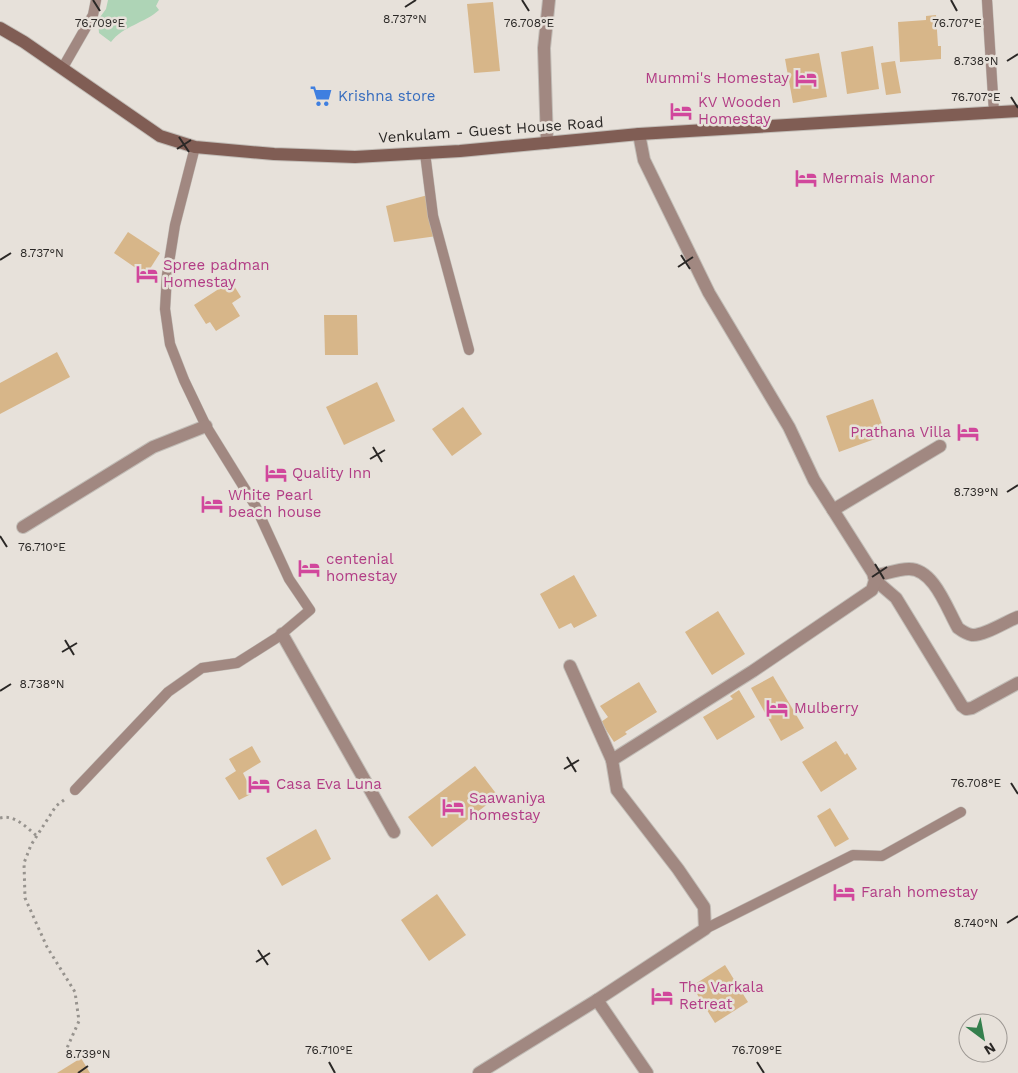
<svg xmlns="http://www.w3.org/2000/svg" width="1018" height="1073" font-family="'Work Sans',sans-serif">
<rect width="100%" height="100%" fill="#e7e1da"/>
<path fill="#aed4b6" d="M108,0h51l-3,6 3,4c-14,13 -36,16 -48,32l-12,-9 -1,-13 8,-11z"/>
<g fill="#d7b689">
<polygon points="493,2 500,71 474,73 467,4"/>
<polygon points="936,15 938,46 941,46 941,59 900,62 898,22 926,20 926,16"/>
<polygon points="873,46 879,89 847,94 841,52"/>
<polygon points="819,53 827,97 793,103 785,59"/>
<polygon points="895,61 901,93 886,95 881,63"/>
<polygon points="428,195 437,236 394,242 386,206"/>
<polygon points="128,232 160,253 146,275 114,253"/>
<polygon points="231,281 241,297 232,303 240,316 216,331 210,322 206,324 194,305"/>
<polygon points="324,315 357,315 358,355 325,355"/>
<polygon points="57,352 70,377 0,414 0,383"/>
<polygon points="377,382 395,421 344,445 326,407"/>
<polygon points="873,399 886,435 839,452 826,416"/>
<polygon points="463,407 482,434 452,456 432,429"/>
<polygon points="574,575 597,616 574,628 571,623 559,629 540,594"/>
<polygon points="718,611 745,654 712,675 685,632"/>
<polygon points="773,676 804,728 781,741 751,688"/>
<polygon points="639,682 657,712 625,732 627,734 614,742 601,722 608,717 600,706"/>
<polygon points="739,690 755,717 717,740 703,717 733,699 730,696"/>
<polygon points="836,741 845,755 847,753 857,769 821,792 802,762"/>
<polygon points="252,746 261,762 243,773 253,793 239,800 225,778 236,771 229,759"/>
<polygon points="475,766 498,796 432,847 408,817"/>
<polygon points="830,808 849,839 835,847 817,816"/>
<polygon points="316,829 331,859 282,886 266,858"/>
<polygon points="437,894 466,935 429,961 401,920"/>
<polygon points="725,965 748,1002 715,1023 692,986"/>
<polygon points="81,1058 90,1073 57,1073"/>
</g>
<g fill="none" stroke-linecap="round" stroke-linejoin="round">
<g stroke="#c1bcb6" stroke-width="11">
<g id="service">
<polyline points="987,0 994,112"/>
<polyline points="62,69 93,15 96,0"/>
<polyline points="425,153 433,216 469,350"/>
<polyline points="75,790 168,692 202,668 237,663 278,637 310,610 289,579 255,505 206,426 184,380 170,344 165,309 167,275 175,225 195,147"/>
<polyline points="705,929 853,855 882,856 961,812"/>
</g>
</g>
<g stroke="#c1bcb6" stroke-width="14">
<g id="minor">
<polyline points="547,143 544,48 549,0"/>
<polyline points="833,510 940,446"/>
<polyline points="23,527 153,447 206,426"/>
<path d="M874,576c11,-2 24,-7 35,-7 25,0 38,40 49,59 4,3 9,6 14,7 12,1 35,-14 46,-18"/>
<polyline points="875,580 896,598 962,706 966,709 972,708 1018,683"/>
<polyline points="282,634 394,832"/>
<polyline points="570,666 612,760"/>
<polyline points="597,1000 647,1073"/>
<polyline points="479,1073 597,1000 705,929 704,907 678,869 617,790 612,760 753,671 872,590 875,580 873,573 814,480 789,427 709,293 644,160 639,134"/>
</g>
</g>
<g stroke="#c1bcb6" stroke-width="14">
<polyline id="secondary" points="0,28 24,42 160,136 195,147 274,154 355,157 460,151 639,134 1018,111"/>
</g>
<g stroke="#97938e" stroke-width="3" stroke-dasharray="2.5 4" stroke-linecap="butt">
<polyline points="64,800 56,806 31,845 24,863 25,898 47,947 75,992 79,1021 67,1048"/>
<path d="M0,818c14,-4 26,9 37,18"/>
</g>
<use href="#service" stroke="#a18881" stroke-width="10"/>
<use href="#minor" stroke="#a18881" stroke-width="12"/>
<use href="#secondary" stroke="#805d54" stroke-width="12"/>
</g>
<path fill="none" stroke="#2b2826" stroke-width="2" d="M93,0l7,11M522,0l7,11M951,0l6,11M405,7l11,-7M1007,61l11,-7M1011,97l7,11M179,137l10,15M177,149l14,-9M681,255l9,14M0,260l11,-7M678,267l15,-10M373,447l9,15M370,459l15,-9M1007,492l11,-7M0,536l7,11M875,564l9,15M872,577l15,-10M65,640l9,15M62,652l15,-9M0,691l11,-7M567,757l9,15M564,769l15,-9M1011,783l7,11M1007,923l11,-7M258,950l10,15M256,962l14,-9M329,1062l6,11M757,1062l7,11M78,1073l10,-7"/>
<defs>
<g id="hotel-bare" transform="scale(1.725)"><path d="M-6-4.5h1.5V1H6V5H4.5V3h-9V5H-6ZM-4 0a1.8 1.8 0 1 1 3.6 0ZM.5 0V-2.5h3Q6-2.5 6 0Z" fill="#d1479c" stroke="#e7e1da" stroke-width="2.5" paint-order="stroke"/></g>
<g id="supermarket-bare" transform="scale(1.725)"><path d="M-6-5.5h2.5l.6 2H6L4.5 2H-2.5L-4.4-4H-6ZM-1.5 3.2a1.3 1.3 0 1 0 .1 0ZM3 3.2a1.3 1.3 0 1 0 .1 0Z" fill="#3f7fe0" stroke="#e7e1da" stroke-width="2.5" paint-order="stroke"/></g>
</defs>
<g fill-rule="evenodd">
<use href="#hotel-bare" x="806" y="78"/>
<use href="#supermarket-bare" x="321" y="96"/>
<use href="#hotel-bare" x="681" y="111"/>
<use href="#hotel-bare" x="806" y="178"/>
<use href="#hotel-bare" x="147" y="274"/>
<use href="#hotel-bare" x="968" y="432"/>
<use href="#hotel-bare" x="276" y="473"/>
<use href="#hotel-bare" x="212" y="504"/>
<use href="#hotel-bare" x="309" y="568"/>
<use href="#hotel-bare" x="777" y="708"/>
<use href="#hotel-bare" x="259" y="784"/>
<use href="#hotel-bare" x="453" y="807"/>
<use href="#hotel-bare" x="844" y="892"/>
<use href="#hotel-bare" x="662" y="996"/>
</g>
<g text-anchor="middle" stroke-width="5" stroke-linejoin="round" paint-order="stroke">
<g font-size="15" fill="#b23c85" stroke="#e7e1da" text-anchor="start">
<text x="789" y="83" text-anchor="end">Mummi's Homestay</text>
<text x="698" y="107">KV Wooden<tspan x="698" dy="17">Homestay</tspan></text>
<text x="822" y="183">Mermais Manor</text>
<text x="163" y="270">Spree padman<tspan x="163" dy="17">Homestay</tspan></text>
<text x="951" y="437" text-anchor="end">Prathana Villa</text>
<text x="292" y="478">Quality Inn</text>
<text x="228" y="500">White Pearl<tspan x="228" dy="17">beach house</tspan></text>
<text x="326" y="564">centenial<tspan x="326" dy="17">homestay</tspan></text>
<text x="794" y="713">Mulberry</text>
<text x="276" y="789">Casa Eva Luna</text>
<text x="469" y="803">Saawaniya<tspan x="469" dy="17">homestay</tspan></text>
<text x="861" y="897">Farah homestay</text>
<text x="679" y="992">The Varkala<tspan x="679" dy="17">Retreat</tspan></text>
</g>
<g font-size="15" fill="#366cbe" stroke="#e7e1da" text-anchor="start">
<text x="338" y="101">Krishna store</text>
</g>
<g font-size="15" fill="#2b2826" stroke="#e7e1da">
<text transform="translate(491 130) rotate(-4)" y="5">Venkulam - Guest House Road</text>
</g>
</g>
<g font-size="12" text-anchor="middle" fill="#2b2826" stroke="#e7e1da" stroke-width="5" stroke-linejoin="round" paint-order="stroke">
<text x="405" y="23">8.737°N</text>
<text x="957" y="27">76.707°E</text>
<text x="100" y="27">76.709°E</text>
<text x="529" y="27">76.708°E</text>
<text x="976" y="65">8.738°N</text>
<text x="976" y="101">76.707°E</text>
<text x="42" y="257">8.737°N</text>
<text x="976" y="496">8.739°N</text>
<text x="42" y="551">76.710°E</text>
<text x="42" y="688">8.738°N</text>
<text x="976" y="787">76.708°E</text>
<text x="976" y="927">8.740°N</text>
<text x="329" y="1054">76.710°E</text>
<text x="757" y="1054">76.709°E</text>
<text x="88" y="1058">8.739°N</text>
</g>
<g transform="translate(983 1038) rotate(148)"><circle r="24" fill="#e7e1da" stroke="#9c9792"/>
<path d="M0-4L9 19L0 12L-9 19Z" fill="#347f4d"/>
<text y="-8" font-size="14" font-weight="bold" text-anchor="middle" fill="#2b2826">N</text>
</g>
</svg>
